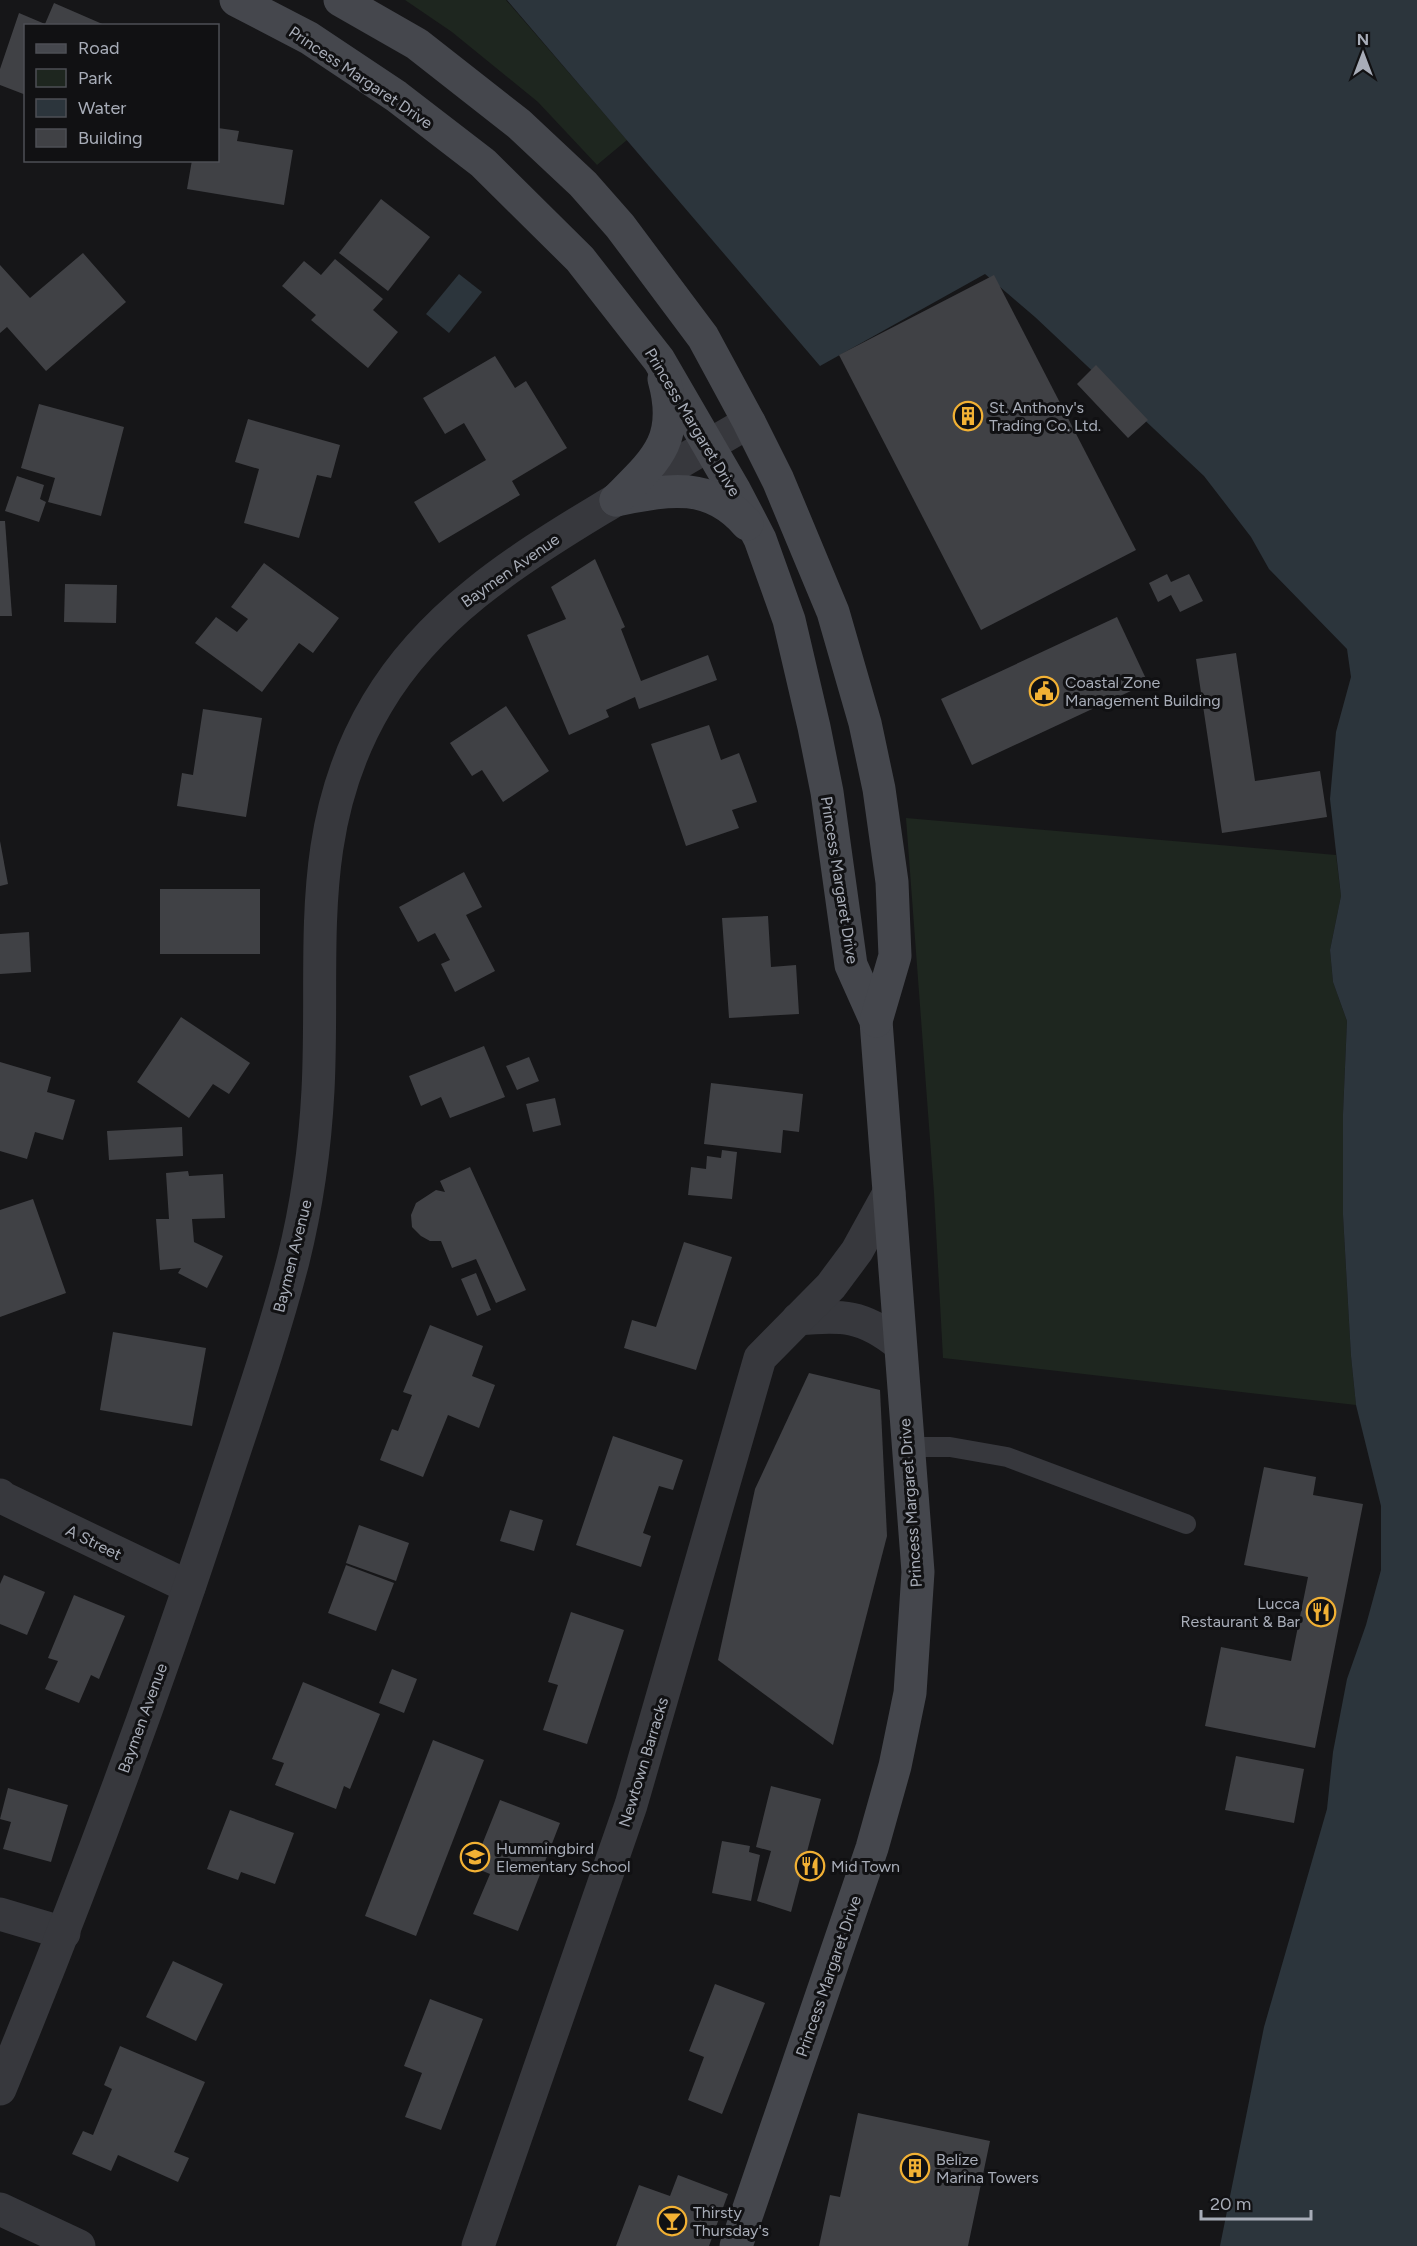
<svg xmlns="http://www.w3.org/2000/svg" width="1417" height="2246" font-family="Figtree,sans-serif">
<rect width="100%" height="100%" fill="#161618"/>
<g fill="#1e261f">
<polygon points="405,0 506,0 627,140 597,165 538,102 452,32"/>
<polygon points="906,818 1336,855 1341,896 1330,950 1333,982 1347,1021 1343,1114 1343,1215 1351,1356 1356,1405 943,1358 934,1193"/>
</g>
<g fill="#2c353c">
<polygon points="507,0 1417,0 1417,2246 1220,2246 1264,2027 1327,1809 1333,1752 1347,1679 1366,1625 1381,1570 1381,1506 1356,1405 1351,1356 1343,1215 1343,1114 1347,1021 1333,982 1330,950 1341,896 1330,799 1336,732 1351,677 1347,649 1269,569 1251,537 1204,476 1035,317 985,274 820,366"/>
<polygon points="459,274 482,292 449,333 426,314"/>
</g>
<g fill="#404145">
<polygon points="54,3 107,26 26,26 26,95 0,85 0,69 19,13 45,24"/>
<polygon points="218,128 239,131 237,141 293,150 284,205 187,189 192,160 218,160"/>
<polygon points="381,199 430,237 388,291 339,253"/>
<polygon points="83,253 126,302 46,371 7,327 0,333 0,265 30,298"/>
<polygon points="335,259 383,299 373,310 398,332 368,368 311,320 316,315 282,286 304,261 321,275"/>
<polygon points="994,275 1136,550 981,630 839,355"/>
<polygon points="495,356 515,388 526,381 567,448 512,481 520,495 439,543 414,502 486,460 464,423 445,434 423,398"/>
<polygon points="1096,365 1148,420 1128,438 1077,384"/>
<polygon points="39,404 124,427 101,516 48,502 55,478 21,468"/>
<polygon points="248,419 340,445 331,478 317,475 299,538 244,523 259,469 235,462"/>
<polygon points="17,476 44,485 40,499 46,502 39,522 5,511"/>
<polygon points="0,521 5,521 12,616 0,616"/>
<polygon points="595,559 625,627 621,629 641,681 708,655 717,680 639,709 635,697 606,710 609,717 569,735 527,635 566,619 551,587"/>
<polygon points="264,563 339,618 313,653 299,643 262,692 195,643 216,617 237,632 248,619 231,607"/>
<polygon points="1167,574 1171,582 1189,574 1203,601 1180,612 1171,595 1158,602 1149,583"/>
<polygon points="65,584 117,585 116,623 64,622"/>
<polygon points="1117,617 1148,683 972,765 941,699"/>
<polygon points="1236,653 1255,781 1320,771 1327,817 1222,833 1196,659"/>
<polygon points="506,706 549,771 503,802 482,770 472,776 450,743"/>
<polygon points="203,709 262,718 246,817 177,806 182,773 193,775"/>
<polygon points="709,725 721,760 739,753 757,802 732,810 739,828 686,846 651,744"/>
<polygon points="0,841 8,884 0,886"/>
<polygon points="464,872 482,907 466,915 495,971 455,992 441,964 450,960 435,933 418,942 399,907"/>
<rect x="160" y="889" width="100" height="65"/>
<polygon points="768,916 771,967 796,965 799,1014 729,1018 722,918"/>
<polygon points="29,932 31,972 0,974 0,934"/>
<polygon points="181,1017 250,1063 229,1094 213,1084 189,1118 137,1082"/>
<polygon points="484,1046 505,1097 450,1118 441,1097 421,1106 409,1076"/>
<polygon points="529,1057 539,1081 517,1090 506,1066"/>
<polygon points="0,1062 51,1077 47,1092 75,1100 63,1140 35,1132 27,1159 0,1151"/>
<polygon points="711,1083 803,1094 799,1132 783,1130 781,1153 704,1144"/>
<polygon points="555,1098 561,1125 533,1132 526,1104"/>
<polygon points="182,1127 183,1156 109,1160 107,1131"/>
<polygon points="722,1150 737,1152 732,1199 688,1195 691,1167 706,1169 707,1156 721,1158"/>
<polygon points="470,1167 526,1290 496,1303 476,1259 452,1268 441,1241 430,1241 421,1236 412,1227 411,1215 416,1203 436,1190 445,1192 440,1181"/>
<polygon points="188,1171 189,1176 223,1174 225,1218 192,1219 194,1242 223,1256 207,1288 178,1273 181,1268 160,1270 156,1219 169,1219 166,1173"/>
<polygon points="33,1199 66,1293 0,1317 0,1210"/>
<polygon points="684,1242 732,1257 696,1370 624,1348 632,1320 656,1327"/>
<polygon points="476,1273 491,1310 477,1316 461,1279"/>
<polygon points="430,1325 483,1346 472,1376 495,1385 479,1428 448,1415 423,1477 380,1460 392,1429 398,1431 412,1395 403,1392"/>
<polygon points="113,1332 206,1348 192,1426 100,1410"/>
<polygon points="809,1373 880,1390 887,1536 833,1745 718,1660 755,1489"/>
<polygon points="613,1436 683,1460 673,1490 659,1486 643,1533 651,1536 641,1567 576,1545"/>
<polygon points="1264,1467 1316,1477 1313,1495 1363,1504 1315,1748 1205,1726 1221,1647 1291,1661 1308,1577 1244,1565"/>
<polygon points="510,1510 543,1520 534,1551 500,1541"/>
<polygon points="359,1525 409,1543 396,1581 346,1563"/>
<polygon points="346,1565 394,1583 376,1631 328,1613"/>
<polygon points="4,1575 45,1592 27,1635 0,1624 0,1584"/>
<polygon points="74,1595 125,1616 99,1679 91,1675 79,1703 45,1689 58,1661 48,1658"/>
<polygon points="571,1612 624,1630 587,1744 543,1730 558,1685 548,1682"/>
<polygon points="392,1669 417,1679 404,1713 379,1703"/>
<polygon points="303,1682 380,1714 350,1789 344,1786 336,1809 275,1785 284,1763 272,1759"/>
<polygon points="433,1740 484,1760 416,1936 365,1916"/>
<polygon points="1236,1756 1304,1769 1294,1823 1225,1810"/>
<polygon points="771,1786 821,1799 791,1912 757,1901 771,1851 756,1847"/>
<polygon points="8,1788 68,1805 51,1862 3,1849 11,1822 0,1819"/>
<polygon points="500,1800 560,1823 518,1931 473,1914 490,1874 473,1867"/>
<polygon points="230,1810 294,1833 275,1884 241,1872 238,1880 207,1869"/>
<polygon points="722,1841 750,1846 749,1852 760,1855 751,1901 712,1893"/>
<polygon points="173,1961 223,1984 196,2041 146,2017"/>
<polygon points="715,1984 765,2003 722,2114 688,2100 704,2057 689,2051"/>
<polygon points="430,1999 483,2019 441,2130 405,2117 422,2073 404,2066"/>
<polygon points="120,2046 205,2082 174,2152 189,2158 178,2182 118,2155 111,2171 72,2154 83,2131 93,2135 112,2089 104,2085"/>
<polygon points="858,2113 990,2141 968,2246 819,2246 830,2195 840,2197"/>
<polygon points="678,2175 728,2194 709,2246 616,2246 639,2185 670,2196"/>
</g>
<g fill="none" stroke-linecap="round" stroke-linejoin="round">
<polyline stroke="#37383d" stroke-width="20" points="908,1447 950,1447 1007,1457 1186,1524"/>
<g stroke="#37383d" stroke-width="33">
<path d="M798,1319c44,-4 65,-4 101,25"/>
<polyline points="0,1495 3,1498 189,1587"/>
<polyline points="0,1914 64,1933"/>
<polyline points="0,2209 79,2246"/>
<polyline points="478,2246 631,1805 760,1358 831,1286 857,1251 889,1193"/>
</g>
<path stroke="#37383d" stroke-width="33" d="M0,2089c80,-194 153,-390 218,-588 26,-80 54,-159 75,-240 14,-56 22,-113 25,-171 7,-137 -16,-260 59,-386 52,-88 136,-142 222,-194 50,-30 100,-59 150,-88"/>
<g stroke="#45474d" stroke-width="33">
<polyline points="236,0 309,38 396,96 483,163 580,259 659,360 735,491 760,539 789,620 814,727 827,792 851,965 876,1021 918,1572 910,1693 895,1766 872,1848 736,2246"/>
<polyline points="340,0 417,44 519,124 583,184 620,226 703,337 749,422 778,480 833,612 865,723 879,789 892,882 895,956 876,1021"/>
<path d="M616,500c51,-10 93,-20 131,24"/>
<path d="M616,500c40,-40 65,-60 48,-121"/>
</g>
</g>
<defs>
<g id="building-ring" transform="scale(1.5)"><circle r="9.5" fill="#111113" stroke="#f2b134" stroke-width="1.5"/><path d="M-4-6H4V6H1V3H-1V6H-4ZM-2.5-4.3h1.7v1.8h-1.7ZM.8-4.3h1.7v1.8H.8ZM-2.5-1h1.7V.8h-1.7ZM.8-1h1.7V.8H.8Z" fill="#f2b134"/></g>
<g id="civic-ring" transform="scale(1.5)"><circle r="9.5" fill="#111113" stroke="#f2b134" stroke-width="1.5"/><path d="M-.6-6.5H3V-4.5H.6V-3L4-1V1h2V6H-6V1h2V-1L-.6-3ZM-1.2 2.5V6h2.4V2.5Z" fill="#f2b134"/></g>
<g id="restaurant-ring" transform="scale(1.5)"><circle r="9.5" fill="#111113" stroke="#f2b134" stroke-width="1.5"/><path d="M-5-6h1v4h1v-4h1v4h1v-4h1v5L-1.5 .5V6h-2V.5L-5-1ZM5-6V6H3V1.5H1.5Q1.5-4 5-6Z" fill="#f2b134"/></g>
<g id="school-ring" transform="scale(1.5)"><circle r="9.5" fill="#111113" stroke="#f2b134" stroke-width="1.5"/><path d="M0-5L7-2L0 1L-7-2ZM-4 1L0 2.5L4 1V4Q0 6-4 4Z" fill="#f2b134"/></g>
<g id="bar-ring" transform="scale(1.5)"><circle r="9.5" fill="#111113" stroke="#f2b134" stroke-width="1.5"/><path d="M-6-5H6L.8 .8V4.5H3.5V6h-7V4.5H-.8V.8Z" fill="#f2b134"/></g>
</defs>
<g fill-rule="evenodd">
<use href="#building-ring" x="968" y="416"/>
<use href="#civic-ring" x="1044" y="691"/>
<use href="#restaurant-ring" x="1321" y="1612"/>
<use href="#school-ring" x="475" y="1857"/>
<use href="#restaurant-ring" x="810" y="1866"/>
<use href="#building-ring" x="915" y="2168"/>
<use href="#bar-ring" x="672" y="2221"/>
</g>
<g text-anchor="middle" stroke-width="6" stroke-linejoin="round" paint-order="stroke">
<g font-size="16" fill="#a8adb8" stroke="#111113">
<text transform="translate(361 77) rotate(34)" y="6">Princess Margaret Drive</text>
<text transform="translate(693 422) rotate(59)" y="6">Princess Margaret Drive</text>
<text transform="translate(510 570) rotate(-35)" y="6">Baymen Avenue</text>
<text transform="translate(840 880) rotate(81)" y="6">Princess Margaret Drive</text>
<text transform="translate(292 1256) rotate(-76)" y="6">Baymen Avenue</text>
<text transform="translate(910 1503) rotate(-94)" y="6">Princess Margaret Drive</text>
<text transform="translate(94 1542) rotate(26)" y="6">A Street</text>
<text transform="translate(142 1718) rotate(-70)" y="6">Baymen Avenue</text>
<text transform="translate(643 1762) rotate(-73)" y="6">Newtown Barracks</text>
<text transform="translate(828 1976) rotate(-71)" y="6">Princess Margaret Drive</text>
</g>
<g font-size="16" fill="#a8adb8" stroke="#111113" text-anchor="start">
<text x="989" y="413">St. Anthony's<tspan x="989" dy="18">Trading Co. Ltd.</tspan></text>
<text x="1065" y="688">Coastal Zone<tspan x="1065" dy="18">Management Building</tspan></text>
<text x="1300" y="1609" text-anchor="end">Lucca<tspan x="1300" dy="18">Restaurant &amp; Bar</tspan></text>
<text x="496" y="1854">Hummingbird<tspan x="496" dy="18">Elementary School</tspan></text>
<text x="831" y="1872">Mid Town</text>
<text x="936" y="2165">Belize<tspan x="936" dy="18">Marina Towers</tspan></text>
<text x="693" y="2218">Thirsty<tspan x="693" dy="18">Thursday's</tspan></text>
</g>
</g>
<rect x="24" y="24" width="195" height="138" fill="#111113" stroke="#4d4f55" stroke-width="1.5"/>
<rect x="36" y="44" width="30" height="9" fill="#45474d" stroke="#4d4f55" stroke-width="1.5"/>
<text x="78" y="54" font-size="18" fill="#a8adb8">Road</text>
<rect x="36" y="69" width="30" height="18" fill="#1e261f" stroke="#4d4f55" stroke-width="1.5"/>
<text x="78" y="84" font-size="18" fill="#a8adb8">Park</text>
<rect x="36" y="99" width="30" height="18" fill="#2c353c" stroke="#4d4f55" stroke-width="1.5"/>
<text x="78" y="114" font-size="18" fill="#a8adb8">Water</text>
<rect x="36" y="129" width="30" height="18" fill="#404145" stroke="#4d4f55" stroke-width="1.5"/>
<text x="78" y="144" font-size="18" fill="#a8adb8">Building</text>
<g transform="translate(1363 54)" stroke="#111113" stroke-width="4.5" paint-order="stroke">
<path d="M0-4.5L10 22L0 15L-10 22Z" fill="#a8adb8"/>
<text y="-9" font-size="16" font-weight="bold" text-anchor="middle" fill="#a8adb8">N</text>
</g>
<path d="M1201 2210v9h110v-9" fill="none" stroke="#a8adb8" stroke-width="3"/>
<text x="1210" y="2210" font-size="18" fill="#a8adb8" stroke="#111113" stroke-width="4.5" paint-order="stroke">20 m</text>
</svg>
